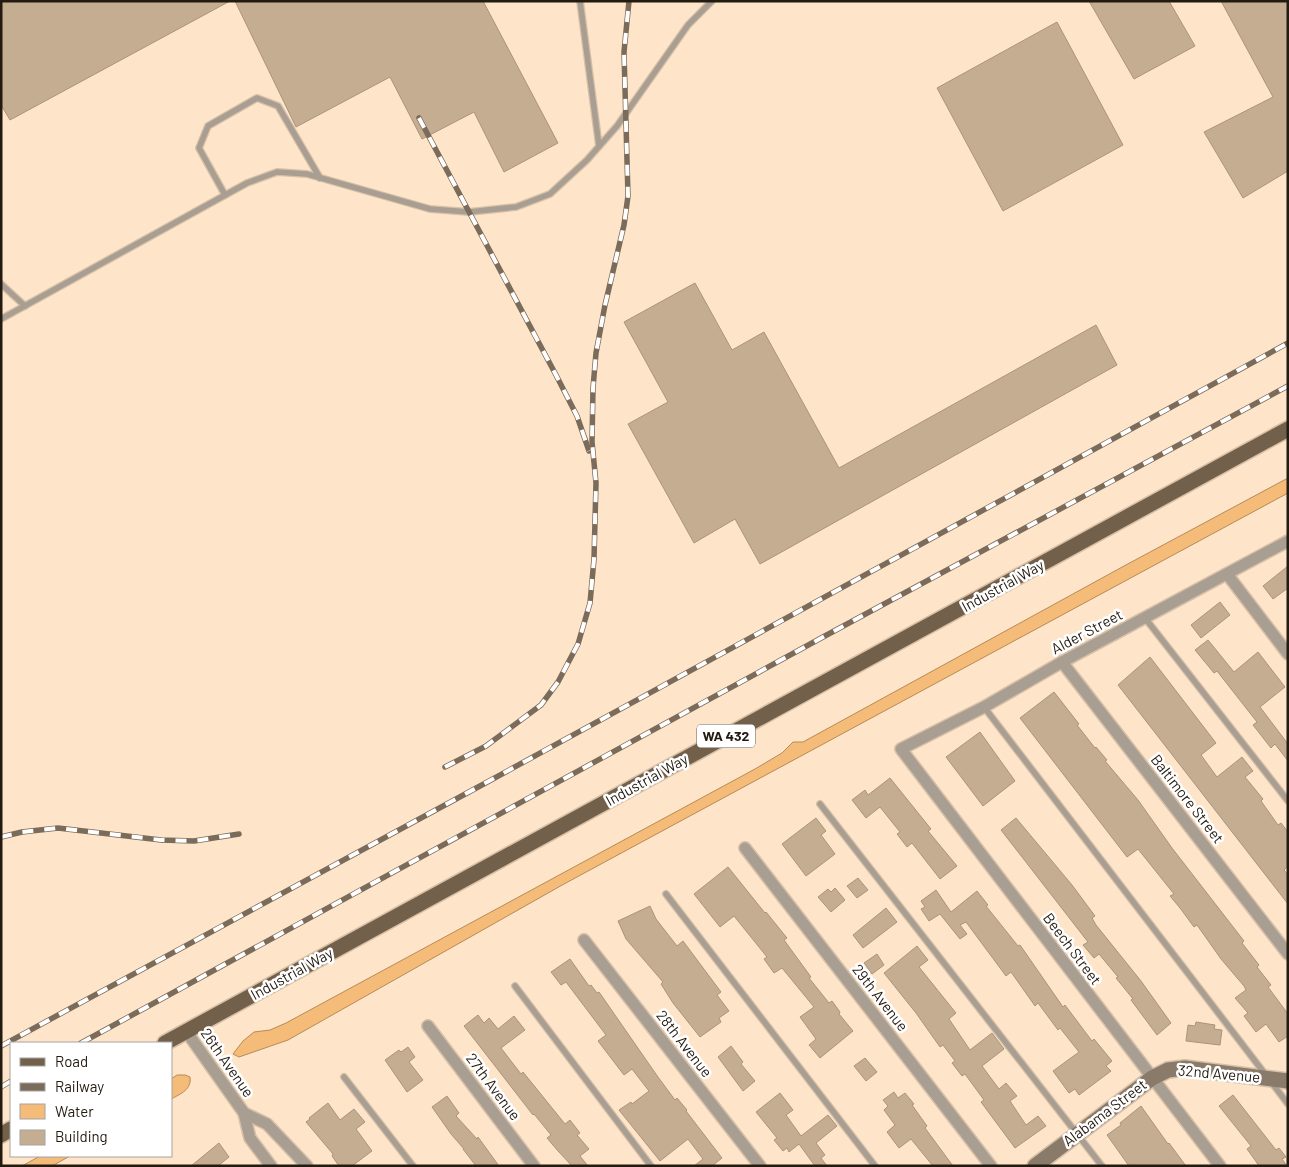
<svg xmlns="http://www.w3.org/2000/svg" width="1289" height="1167" font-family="Barlow,sans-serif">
<rect width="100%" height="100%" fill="#fee4c8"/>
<g fill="#f5bb78" stroke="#b68b59">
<polygon points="1288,478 1288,493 564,884 288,1040 239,1057 233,1054 243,1041 254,1032 270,1030 286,1023 755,769 782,753 793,742 803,742 1124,566"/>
<path d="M177,1075h8l5,2c2,12 -9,17 -19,22v-20z"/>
<polygon points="40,1156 70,1156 52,1166 22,1166"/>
</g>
<g fill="#c5ad92" stroke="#ac947a">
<polygon points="1,1 230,1 10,120 1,105"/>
<polygon points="235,1 483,1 558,143 504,172 474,112 422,139 390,77 296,127"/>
<polygon points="1089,1 1169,1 1195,46 1134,79"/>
<polygon points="1221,1 1288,1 1288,171 1243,198 1204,132 1273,97"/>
<polygon points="1057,22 1123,145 1003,211 937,88"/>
<polygon points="695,283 732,350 764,332 839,468 1096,325 1117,365 760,564 735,519 694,543 628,424 668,402 624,322"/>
<polygon points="1288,566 1288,588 1273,599 1263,586"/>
<polygon points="1220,602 1230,615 1201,638 1191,625"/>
<polygon points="1208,640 1234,672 1258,652 1285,687 1260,707 1288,744 1288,761 1275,744 1271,748 1253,725 1257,722 1217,671 1214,673 1195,650"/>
<polygon points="1150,657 1216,743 1201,755 1217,777 1242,757 1253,771 1245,777 1263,799 1261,801 1278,825 1281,823 1288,832 1288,866 1284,870 1288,875 1288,904 1118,685"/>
<polygon points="1054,692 1079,724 1077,725 1095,748 1096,747 1107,760 1105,761 1138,800 1172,848 1244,941 1242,943 1259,965 1257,967 1271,985 1268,987 1288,1014 1288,1036 1279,1042 1266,1024 1256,1032 1244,1016 1248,1013 1235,998 1246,990 1244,986 1221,959 1197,925 1194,927 1180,908 1170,896 1174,894 1138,849 1127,857 1020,718"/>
<polygon points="980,732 1015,781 983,806 946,757"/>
<polygon points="890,778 931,829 928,831 957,866 940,879 912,843 907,847 897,834 900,832 880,807 866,818 852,800 865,790 868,795"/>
<polygon points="816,818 826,831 821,835 835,854 806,876 782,844"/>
<polygon points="1016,818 1072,885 1095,916 1092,918 1096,925 1141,981 1171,1023 1157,1035 1131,1000 1133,999 1116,978 1118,977 1099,954 1094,958 1083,945 1088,942 1001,830"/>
<polygon points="728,867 765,913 766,912 787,938 784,940 811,977 809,978 829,1003 832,1001 840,1012 839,1014 853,1031 820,1058 809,1045 816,1039 800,1017 814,1007 782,968 774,973 764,959 767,957 734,916 720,927 694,894"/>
<polygon points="858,878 868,890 857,898 847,886"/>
<polygon points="835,888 845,900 831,912 818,897 828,889 831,892"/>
<polygon points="936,890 951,912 977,891 988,905 986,906 1018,946 1020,945 1063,1007 1065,1005 1092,1041 1094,1039 1112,1061 1106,1066 1111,1071 1079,1095 1075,1089 1069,1093 1053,1071 1079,1052 1060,1028 1058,1030 1038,1003 1035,1006 1011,972 1006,976 966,922 960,925 967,934 960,939 940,914 929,921 921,909 925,907 921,901"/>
<polygon points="650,906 656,919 677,946 683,941 721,992 717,995 729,1011 719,1018 721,1022 700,1037 673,1003 661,984 663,982 626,939 618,921"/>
<polygon points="886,908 897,922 863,948 853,935"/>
<polygon points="917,946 928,960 919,967 956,1013 949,1019 970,1050 992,1033 1004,1049 982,1066 999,1089 1006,1083 1017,1096 1010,1101 1026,1125 1038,1116 1046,1126 1015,1148 981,1102 984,1100 965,1074 962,1076 952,1063 955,1061 943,1045 940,1047 916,1013 884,973"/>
<polygon points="877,954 884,965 872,974 864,963"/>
<polygon points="570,959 589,986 591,985 597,993 599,992 658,1077 675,1100 677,1098 687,1110 686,1111 722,1158 712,1166 694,1166 703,1159 688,1139 660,1161 619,1110 631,1102 632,1104 649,1091 632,1069 624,1075 598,1041 606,1035 566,982 561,985 551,972"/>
<polygon points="478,1015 484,1023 489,1018 498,1029 514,1016 525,1030 501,1048 521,1074 523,1072 565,1124 570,1120 580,1133 577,1135 589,1149 580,1156 588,1166 572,1166 558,1151 547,1138 551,1135 534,1114 533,1115 464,1026"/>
<polygon points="1196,1022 1215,1025 1214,1029 1222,1030 1220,1045 1186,1041 1188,1025 1195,1026"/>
<polygon points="731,1046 743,1062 741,1064 755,1081 743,1091 718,1057"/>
<polygon points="408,1047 415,1057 409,1062 423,1080 407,1092 385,1060 399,1050 401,1052"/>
<polygon points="865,1058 877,1072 866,1081 854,1066"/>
<polygon points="894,1092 898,1098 905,1093 914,1104 912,1105 927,1126 925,1128 953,1166 933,1166 911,1139 899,1148 887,1132 895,1125 884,1110 888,1106 883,1100"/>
<polygon points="780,1093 793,1110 786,1115 801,1136 828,1115 837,1126 816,1143 825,1155 821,1158 827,1166 815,1166 799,1144 789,1152 787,1148 783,1151 774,1140 777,1138 756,1112"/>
<polygon points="1233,1095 1276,1150 1279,1148 1286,1157 1282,1159 1287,1166 1259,1166 1255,1160 1247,1149 1251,1146 1219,1106"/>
<polygon points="447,1096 459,1113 456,1116 477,1139 478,1137 499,1166 476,1166 463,1149 464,1149 451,1134 432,1107"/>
<polygon points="328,1103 340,1120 354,1109 365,1122 356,1129 372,1151 352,1166 339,1166 332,1156 333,1154 306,1122 310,1119 309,1118"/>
<polygon points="1141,1106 1168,1144 1169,1143 1186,1166 1129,1166 1107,1135 1121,1125 1120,1123"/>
<polygon points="219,1143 229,1157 218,1166 191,1166"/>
</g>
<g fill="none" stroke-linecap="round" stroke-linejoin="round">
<g stroke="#d7c0a7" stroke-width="8">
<g id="lane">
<polyline points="580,1 599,146"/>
<polyline points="225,195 199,148 208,126 257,98 278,106 320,178"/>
<polyline points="1,284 25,306"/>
<polyline points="1,319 247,183 277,172 307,174 430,209 469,212 516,207 550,194 587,160 617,126 688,25 712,1"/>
<polyline points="1145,618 1288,801"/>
<polyline points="984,707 1288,1104"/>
<polyline points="820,804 1102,1166"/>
<polyline points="666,894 875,1166"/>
<polyline points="515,986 651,1166"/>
<polyline points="344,1077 413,1166"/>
</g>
</g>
<g stroke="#d7c0a7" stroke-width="14">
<g id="street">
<polyline points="1227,574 1288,654"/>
<polyline points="1062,662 1288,954"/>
<polyline points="745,848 991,1166"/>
<polyline points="584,940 760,1166"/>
<polyline points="428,1026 534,1166"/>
<polyline points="186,1031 244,1113 250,1138 271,1166"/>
<polyline points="244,1113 267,1124 307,1166"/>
<polyline points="1220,1166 901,749 984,707 1062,662 1288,541"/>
</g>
</g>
<g stroke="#d7c0a7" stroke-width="18">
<polyline id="secondary" points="1035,1166 1152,1078 1168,1070 1185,1068 1288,1081"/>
</g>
<g stroke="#d7c0a7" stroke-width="18">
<g id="primary">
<polyline points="165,1043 1288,429"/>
<polyline points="1,1135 11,1129"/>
</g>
</g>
<use href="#lane" stroke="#a99e92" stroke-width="5.5"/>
<use href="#street" stroke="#a99e92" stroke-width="11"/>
<use href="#secondary" stroke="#897a69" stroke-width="15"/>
<use href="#primary" stroke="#73604b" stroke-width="15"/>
<g stroke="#7b6b5a" stroke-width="5.5">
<g id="rail">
<polyline points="419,118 556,375 577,416 589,451"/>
<polyline points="445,767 486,746 541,705 558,682 578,644 590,603 594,559 596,483 592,442 593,388 596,353 605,305 624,225 628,196 624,52 629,1"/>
<polyline points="1,837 22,832 58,828 161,840 194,841 239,834"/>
<polyline points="81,1043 823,637 1288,386"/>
<polyline points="1,1046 480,786 1288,343"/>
<polyline points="1,1087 11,1081"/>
</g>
</g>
<use href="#rail" stroke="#fff" stroke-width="4" stroke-dasharray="11" stroke-linecap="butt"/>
</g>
<g text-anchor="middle" stroke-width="5" stroke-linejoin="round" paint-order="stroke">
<rect fill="#fff" stroke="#655f58" stroke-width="1" x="697" y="724.5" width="58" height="23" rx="4"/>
<g font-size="14" font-weight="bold" fill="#231a10">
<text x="726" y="741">WA 432</text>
</g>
<g font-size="15" fill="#231a10" stroke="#fff">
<text transform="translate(1003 586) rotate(-29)" y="5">Industrial Way</text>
<text transform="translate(1087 632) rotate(-28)" y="5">Alder Street</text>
<text transform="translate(647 780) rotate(-29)" y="5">Industrial Way</text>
<text transform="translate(1187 799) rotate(52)" y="5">Baltimore Street</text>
<text transform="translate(1072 949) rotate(53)" y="5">Beech Street</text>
<text transform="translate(292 974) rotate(-29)" y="5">Industrial Way</text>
<text transform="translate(880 998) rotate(52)" y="5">29th Avenue</text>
<text transform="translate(684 1044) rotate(52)" y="5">28th Avenue</text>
<text transform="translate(227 1063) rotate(55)" y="5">26th Avenue</text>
<text transform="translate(1219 1074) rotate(5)" y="5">32nd Avenue</text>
<text transform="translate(493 1087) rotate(53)" y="5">27th Avenue</text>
<text transform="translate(1105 1113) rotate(-37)" y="5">Alabama Street</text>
</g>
</g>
<rect width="1289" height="1167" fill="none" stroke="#231a10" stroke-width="5"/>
<rect x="10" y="1042" width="162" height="115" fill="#ffffff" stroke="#a7a39f"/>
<rect x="20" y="1058" width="25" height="8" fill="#73604b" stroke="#a7a39f"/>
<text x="55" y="1067" font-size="15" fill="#231a10">Road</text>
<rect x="20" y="1083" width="25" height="8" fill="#7b6b5a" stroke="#a7a39f"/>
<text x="55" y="1092" font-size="15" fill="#231a10">Railway</text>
<rect x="20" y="1104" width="25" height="15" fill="#f5bb78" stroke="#a7a39f"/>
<text x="55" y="1117" font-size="15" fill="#231a10">Water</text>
<rect x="20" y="1130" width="25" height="15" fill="#c5ad92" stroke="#a7a39f"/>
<text x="55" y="1142" font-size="15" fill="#231a10">Building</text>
</svg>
